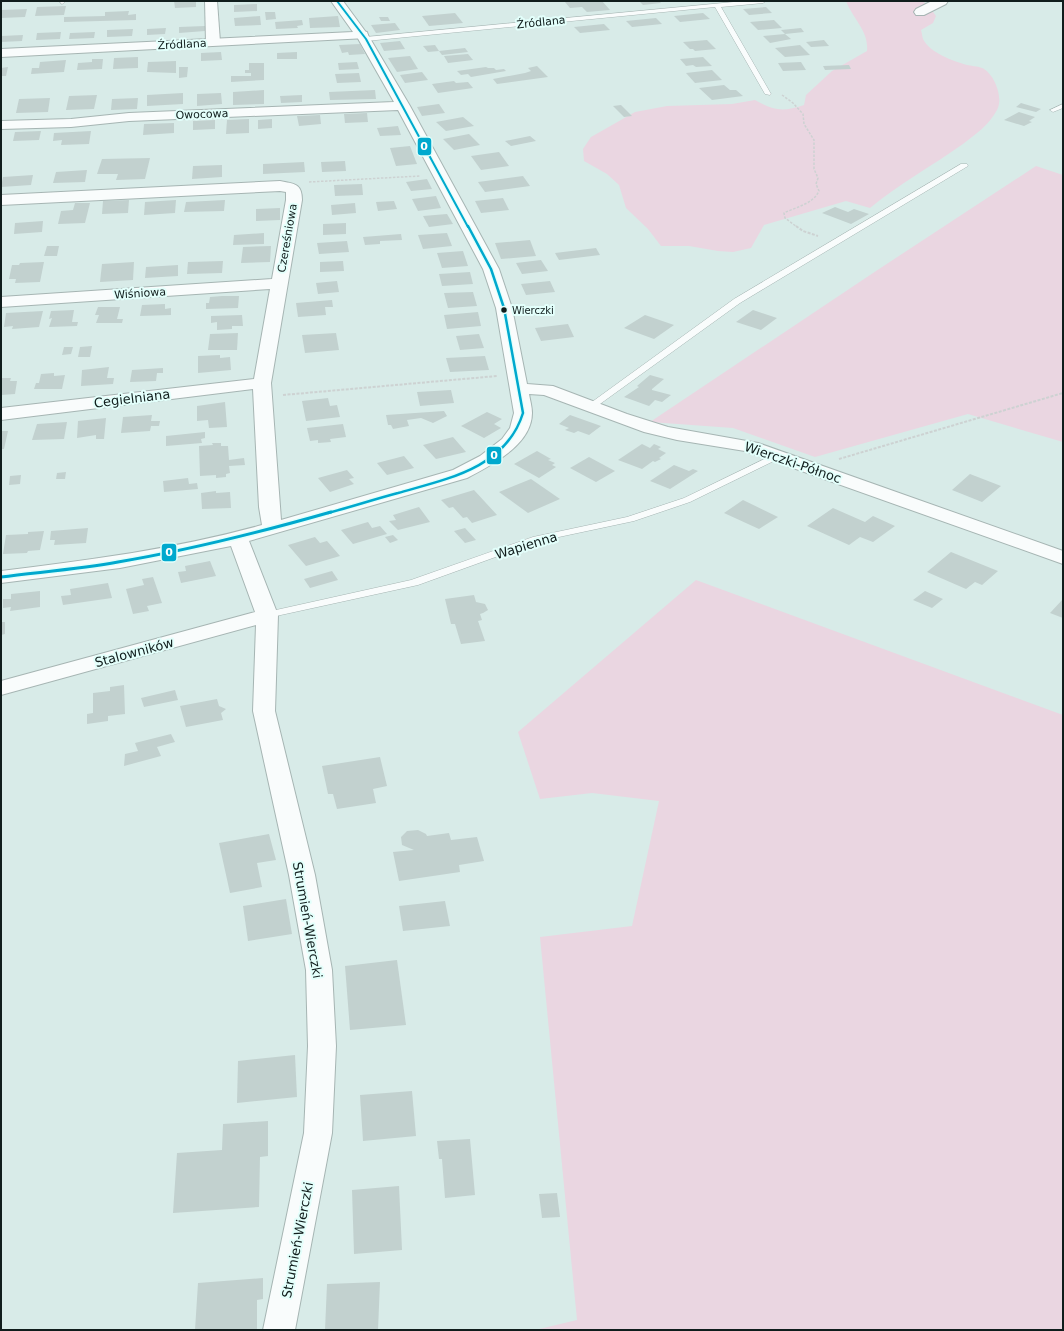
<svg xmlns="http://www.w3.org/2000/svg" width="1064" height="1331" font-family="'DejaVu Sans',sans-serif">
<rect width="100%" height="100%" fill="#d8ebe8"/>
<g fill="#ead6e1">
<path d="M846,1h76l6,4 8,11 -3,7 -12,7c1,3 1,6 2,9 7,14 30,22 44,26 4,1 10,1 15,3 12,5 22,30 15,42 -8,15 -21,24 -34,34 -31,22 -64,40 -93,64l-24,-7 -82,24 -13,23 -18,4 -15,-1 -29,-5h-28l-13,-17 -22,-21 -7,-23 -12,-11 -23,-13 -1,-12 8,-12 44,-25 32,-6 65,-2 23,-4c19,11 28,12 49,5l2,-10 26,-24 35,-20c2,-20 -14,-32 -21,-50z"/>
<polygon points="1036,166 1063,175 1063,442 968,414 815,457 733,428 650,422 876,271"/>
<polygon points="696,580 1063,715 1063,1330 535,1330 577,1320 540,937 632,926 659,801 592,793 540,799 518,732"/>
</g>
<g fill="#c2d1cf">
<polygon points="174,1 196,1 196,7 175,8"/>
<polygon points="578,1 602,1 610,10 587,12 582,7 570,8 565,2"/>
<polygon points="639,1 659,1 661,3 643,5"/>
<polygon points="257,4 257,11 234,12 234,5"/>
<polygon points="66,6 64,15 35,16 37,7"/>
<polygon points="766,7 772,13 749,15 743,9"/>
<polygon points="27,9 25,17 1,18 1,10"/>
<polygon points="129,11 128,15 136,14 136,20 64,22 64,17 105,16 105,12"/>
<polygon points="265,12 275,12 276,19 266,20"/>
<polygon points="455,13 463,23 429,26 422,16"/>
<polygon points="703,13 710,19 680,22 674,16"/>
<polygon points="260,16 261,25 235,26 234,18"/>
<polygon points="338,16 340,27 310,28 309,18"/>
<polygon points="379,17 388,17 390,21 381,21"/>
<polygon points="656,18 662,24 632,27 626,21"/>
<polygon points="302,20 303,25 297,26 298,28 276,29 275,22"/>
<polygon points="774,20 782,28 758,30 750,22"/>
<polygon points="395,23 400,30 376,33 371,25"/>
<polygon points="604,24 610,30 580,33 574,27"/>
<polygon points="205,26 205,31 179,33 179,27"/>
<polygon points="166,28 165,34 147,35 147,29"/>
<polygon points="801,28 804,32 785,34 781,30"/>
<polygon points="133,29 132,36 107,37 107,30"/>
<polygon points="61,32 60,39 36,40 37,33"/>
<polygon points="95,32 94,38 69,39 70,33"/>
<polygon points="785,34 791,39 770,43 763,36"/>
<polygon points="23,35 22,41 1,42 1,36"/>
<polygon points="707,40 716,49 695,51 693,49 690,49 683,42"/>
<polygon points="824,40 829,46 811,47 806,42"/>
<polygon points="400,41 405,49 384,51 380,43"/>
<polygon points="360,44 365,54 349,55 348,52 342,53 339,45"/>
<polygon points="435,45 439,51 428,52 423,46"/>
<polygon points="800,45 810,55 785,57 775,48"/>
<polygon points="465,48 468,52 442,55 439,51"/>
<polygon points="221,52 222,60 201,61 201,53"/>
<polygon points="297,52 297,59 277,59 277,53"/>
<polygon points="468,54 473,60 448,63 444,56"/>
<polygon points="410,56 418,69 397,72 388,58"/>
<polygon points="138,57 138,68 113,69 114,58"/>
<polygon points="703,57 712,66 696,67 693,65 686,66 680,59"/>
<polygon points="92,59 103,59 102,69 77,70 78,63 92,62"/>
<polygon points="66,60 64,72 31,74 32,68 39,68 40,62"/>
<polygon points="176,61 176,73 147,72 148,62"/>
<polygon points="357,62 359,69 339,70 338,63"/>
<polygon points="801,62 806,70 783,71 778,63"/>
<polygon points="249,63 264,63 264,80 231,82 231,76 251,76 251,73 245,73 245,70 249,70"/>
<polygon points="849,65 851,69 825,70 823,66"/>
<polygon points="537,66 548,77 497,84 493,79 525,73 531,71 528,68"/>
<polygon points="8,67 6,76 1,76 1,68"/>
<polygon points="179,67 188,67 187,77 179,78"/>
<polygon points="486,67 488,68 494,68 496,70 504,69 506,71 471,77 468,74 461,75 457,71"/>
<polygon points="712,70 722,80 695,83 686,73"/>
<polygon points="422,72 428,80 405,83 400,75"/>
<polygon points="359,73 361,82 337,83 335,74"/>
<polygon points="454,81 456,83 468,82 473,88 438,93 432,84"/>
<polygon points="724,85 730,90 736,90 743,96 712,100 699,88"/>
<polygon points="264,90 264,104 233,105 233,92"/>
<polygon points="375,90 376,99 330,100 329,92"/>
<polygon points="183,93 183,104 147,106 147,95"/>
<polygon points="221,93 222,104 197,106 197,94"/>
<polygon points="97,95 94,109 66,110 69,96"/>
<polygon points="302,95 302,102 281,103 280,96"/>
<polygon points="50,98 48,112 16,113 19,99"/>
<polygon points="138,98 137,109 111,110 112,99"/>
<polygon points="1021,103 1041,109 1036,112 1016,107"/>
<polygon points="439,104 445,113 422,116 417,107"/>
<polygon points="621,105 632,116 624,117 613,106"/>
<polygon points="1019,112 1035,117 1029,121 1032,122 1024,126 1004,120"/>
<polygon points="367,113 368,122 345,123 344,114"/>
<polygon points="320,115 321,124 299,126 297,116"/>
<polygon points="463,117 474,126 446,131 436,122"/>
<polygon points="249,119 249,133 226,134 227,120"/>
<polygon points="272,119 272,128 258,129 258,120"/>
<polygon points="215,120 215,129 193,130 193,121"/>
<polygon points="174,123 174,133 143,135 144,124"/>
<polygon points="398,126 401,135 380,136 377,128"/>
<polygon points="41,131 39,140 13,141 15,132"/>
<polygon points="91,131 89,144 61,145 62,140 53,141 54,133"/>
<polygon points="469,134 480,145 454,150 443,139"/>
<polygon points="530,136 536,141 511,146 505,141"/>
<polygon points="410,146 417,164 396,166 390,148"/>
<polygon points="499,152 509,166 481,170 471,156"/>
<polygon points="150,158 145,179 116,180 118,174 97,174 102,159"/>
<polygon points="345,161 346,171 322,172 321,162"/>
<polygon points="304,162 305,172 263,174 263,164"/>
<polygon points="222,165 222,177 192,179 193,166"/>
<polygon points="87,170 85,182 53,183 56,172"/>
<polygon points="33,175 31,185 1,187 3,177"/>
<polygon points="523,176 530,186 485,192 478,182"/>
<polygon points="427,179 432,189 411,191 406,182"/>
<polygon points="362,184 363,195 335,196 334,185"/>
<polygon points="436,196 441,208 418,211 412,199"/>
<polygon points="503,198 509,210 481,213 475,201"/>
<polygon points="129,200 128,213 102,214 103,201"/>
<polygon points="176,200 175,213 144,215 145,202"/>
<polygon points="225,200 224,211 184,212 186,202"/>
<polygon points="394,201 397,209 378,211 376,202"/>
<polygon points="75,203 90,203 85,223 58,224 61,211 73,210"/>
<polygon points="355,203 356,213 332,215 331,205"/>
<polygon points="835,207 848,212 854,209 869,214 851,224 822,213"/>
<polygon points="280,208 280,220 256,221 256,209"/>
<polygon points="447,214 453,224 429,227 423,216"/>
<polygon points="43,221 42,232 14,234 15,223"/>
<polygon points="346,223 346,234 323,235 323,224"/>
<polygon points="264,233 264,244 233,245 234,235"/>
<polygon points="447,233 452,246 423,249 418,235"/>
<polygon points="401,234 402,240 380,241 380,244 365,245 363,237"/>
<polygon points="530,240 536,256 501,259 495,243"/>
<polygon points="347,241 349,252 319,254 317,243"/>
<polygon points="47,246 59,246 57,256 44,256"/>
<polygon points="271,246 270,262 241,263 243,247"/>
<polygon points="596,248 600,255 559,260 555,253"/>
<polygon points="463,251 468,266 442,268 437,253"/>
<polygon points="541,260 548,271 522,274 516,263"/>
<polygon points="223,261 222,273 187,274 188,262"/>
<polygon points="343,261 344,271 320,272 320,262"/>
<polygon points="44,262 40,282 15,283 16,279 9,279 12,265 19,265 20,263"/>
<polygon points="134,262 133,280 100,282 102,264"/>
<polygon points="178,265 178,276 145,278 146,267"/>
<polygon points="470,272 473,284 442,286 439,274"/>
<polygon points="337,281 339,292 318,294 316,283"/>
<polygon points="550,281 555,292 526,295 521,284"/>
<polygon points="473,292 477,306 448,308 444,293"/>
<polygon points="222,296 239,296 238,308 206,309 206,303 209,303 210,297"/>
<polygon points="332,300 333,307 325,307 326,315 298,317 296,303"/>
<polygon points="165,304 165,309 171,308 171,315 140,316 142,305"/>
<polygon points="98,307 120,307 117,319 123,319 122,323 96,323 99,315 95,315"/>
<polygon points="74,310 72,322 78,322 77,326 49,327 52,318 49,319 51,311"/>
<polygon points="753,310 777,318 761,330 736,322"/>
<polygon points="43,311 39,327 12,329 13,326 4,327 6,313"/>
<polygon points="478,312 481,326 447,329 444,315"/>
<polygon points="242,315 243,326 232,326 232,329 217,330 217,322 211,323 211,316"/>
<polygon points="645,315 674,325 654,339 624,328"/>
<polygon points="568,324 574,337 541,341 535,328"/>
<polygon points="238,333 237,350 208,350 210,334"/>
<polygon points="336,333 339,350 305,353 302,335"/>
<polygon points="479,334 484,348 460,350 456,336"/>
<polygon points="92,346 90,357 78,357 80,347"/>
<polygon points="64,347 73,347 71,354 62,355"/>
<polygon points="220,355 220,358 230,357 231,370 198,373 198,356"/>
<polygon points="485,356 489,370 450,372 446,358"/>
<polygon points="109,367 107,378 114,378 113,384 81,386 82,370"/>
<polygon points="163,368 163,373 157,373 156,381 130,382 132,370"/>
<polygon points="54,373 54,376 65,375 62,389 34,389 36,383 39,383 41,374"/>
<polygon points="650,375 664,379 652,389 652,390 671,395 662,402 655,400 649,406 624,397 639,387 637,386"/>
<polygon points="1,378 11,378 10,381 17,381 15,394 1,395"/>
<polygon points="451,390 454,403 420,406 417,392"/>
<polygon points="328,398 330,406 337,405 340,417 306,421 302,401"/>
<polygon points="225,402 227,427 209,428 208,420 197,421 197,406"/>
<polygon points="444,411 447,416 433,423 421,418 407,420 409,426 393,429 391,425 388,425 386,415"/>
<polygon points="487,412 502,419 494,424 501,428 484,438 461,426"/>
<polygon points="152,415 151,421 160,421 159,426 151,426 150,431 121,433 123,417"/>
<polygon points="570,415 601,426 589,435 578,431 574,433 565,430 569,428 559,424"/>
<polygon points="106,418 104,439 96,439 96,435 77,438 78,421"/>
<polygon points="67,422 64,439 32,440 37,424"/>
<polygon points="343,424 346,437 330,439 331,442 318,443 318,440 310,441 307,428"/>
<polygon points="1,431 8,431 4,449 1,449"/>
<polygon points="205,432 205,438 201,439 202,443 166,446 166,436"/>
<polygon points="453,437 466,452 436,459 423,445"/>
<polygon points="212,443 221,443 221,446 228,446 229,460 244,458 245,465 229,466 230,473 226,474 226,477 216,478 216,475 200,476 199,446 213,445"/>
<polygon points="642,444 650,448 654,444 661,447 658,449 666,453 659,458 661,459 655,462 653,461 642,469 618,460"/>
<polygon points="537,451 551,459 548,460 555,463 552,465 556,467 539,478 514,464"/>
<polygon points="404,456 414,468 387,475 377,463"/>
<polygon points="589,457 615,471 596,482 570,468"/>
<polygon points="674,465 689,471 693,469 698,471 670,489 650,481"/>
<polygon points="347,470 354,478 349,479 354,484 330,492 318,478"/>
<polygon points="66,472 65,479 56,479 57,473"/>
<polygon points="970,474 1001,486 982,502 952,490"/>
<polygon points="21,475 20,484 9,485 10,476"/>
<polygon points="188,478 189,484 197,483 198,489 164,492 163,481"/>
<polygon points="531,479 560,499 528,513 499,492"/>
<polygon points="474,490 497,515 472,523 467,517 463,518 453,507 449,508 441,500"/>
<polygon points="216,491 216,493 230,492 231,508 202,509 201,493"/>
<polygon points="743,500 778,517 759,529 724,513"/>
<polygon points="419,507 430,522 398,530 389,521 396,520 393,515"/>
<polygon points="833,508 865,522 873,516 895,526 873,542 860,537 849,545 807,526"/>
<polygon points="368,522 372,528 380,526 387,534 353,544 341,530"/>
<polygon points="88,528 86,543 54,545 55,540 50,540 51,531"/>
<polygon points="465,528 476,540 465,543 454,531"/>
<polygon points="44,531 40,550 28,551 27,553 3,554 6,535 28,534 28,532"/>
<polygon points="393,535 398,540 390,543 385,537"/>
<polygon points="315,537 320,543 327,541 340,556 306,566 288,545"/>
<polygon points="951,552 998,571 982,585 975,582 966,589 927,572"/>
<polygon points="210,561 216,576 181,583 178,572 186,571 185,566"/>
<polygon points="332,571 338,580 310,588 304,579"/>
<polygon points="153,577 162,603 147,606 149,611 133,614 126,589 144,585 142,579"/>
<polygon points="108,583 112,598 63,605 61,596 71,595 70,589"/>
<polygon points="40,591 40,607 10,611 11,607 3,608 3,599 11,599 11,594"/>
<polygon points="925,591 943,599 932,608 913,600"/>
<polygon points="474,595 476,602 485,604 488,610 483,613 480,614 482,620 478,621 485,641 461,644 455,624 451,624 445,599"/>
<polygon points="1063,599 1063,618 1050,613"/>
<polygon points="1,622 5,622 5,634 1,635"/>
<polygon points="124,685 125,714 108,716 108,721 87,724 87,714 93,713 93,693 110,691 110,687"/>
<polygon points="175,690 178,700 144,707 141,698"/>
<polygon points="217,699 219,706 226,709 221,713 223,720 186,727 180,706"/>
<polygon points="171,734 175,742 157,747 161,756 124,766 125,754 138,751 135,743"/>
<polygon points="380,757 387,786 373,789 376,803 337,809 333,794 328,794 322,766"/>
<polygon points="418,830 426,834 427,836 449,833 451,840 477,837 484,861 459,865 460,872 399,881 393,852 414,850 402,845 401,837 407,831"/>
<polygon points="269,834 276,860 257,863 262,887 230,893 219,843"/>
<polygon points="286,899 292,934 248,941 243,906"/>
<polygon points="445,901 450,926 403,931 399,906"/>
<polygon points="397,960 406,1025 350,1030 345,966"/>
<polygon points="295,1055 297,1097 237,1103 238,1061"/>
<polygon points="412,1091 416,1136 363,1141 360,1095"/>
<polygon points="268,1121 268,1156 260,1157 259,1207 173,1213 177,1153 222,1150 223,1124"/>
<polygon points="470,1139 475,1195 445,1198 442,1159 439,1159 437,1141"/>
<polygon points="399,1186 402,1250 354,1254 352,1190"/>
<polygon points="557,1193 560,1217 542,1218 539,1194"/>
<polygon points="263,1278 263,1299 257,1300 257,1330 195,1330 198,1283"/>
<polygon points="380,1282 378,1330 325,1330 327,1284"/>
</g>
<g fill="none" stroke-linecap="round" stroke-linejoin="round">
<g stroke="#a6b5b3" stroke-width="1">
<g id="service">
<polygon points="59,1 65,1 65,2 62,4"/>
<polygon points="744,1 766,1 763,3 721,7 771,94 770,95 765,94 715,7 366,41 363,39 366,37"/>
<polygon points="1063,104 1063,108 1053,112 1050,110"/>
<polygon points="961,164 967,164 968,166 740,303 593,409 587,409 585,407 734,299"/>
<polygon points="779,452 784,455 782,457 690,502 634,521 540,541 418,585 267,618 262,615 267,612 411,580 533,537 627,517 684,498"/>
</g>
</g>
<g stroke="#a6b5b3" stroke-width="2">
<g id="minor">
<polygon points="205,1 217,1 220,42 218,45 208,45 206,42"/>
<polygon points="932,1 948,1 946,4 924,15 916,15 914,12 916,9"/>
<path d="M362,31l5,1 1,3 42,71 89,163 13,39 15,76 26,2 74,28 41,13 90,16 305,108v13l-318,-113 -68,-11 -33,-8 -100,-37 -15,-1c1,6 3,13 3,19 0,32 -41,52 -65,65l-218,63 29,74 -3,96 40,164 17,95 4,76 -4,87 -37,197h-32l41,-197 4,-87 -2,-76 -17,-95 -36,-164 3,-86 -255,70v-14l254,-69 -24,-66 -111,22 -119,15v-12c88,-11 175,-22 261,-46l-3,-18 -6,-118 -252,31v-12l253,-29 16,-90 -269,18v-10l271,-18 14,-79v-8l-6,-1 -279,14v-10l279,-14c14,3 22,2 22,19l-31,183 10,137 172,-50 27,-14 22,-17 8,-11 4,-15 -18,-105 -13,-39 -85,-159 -269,11 -58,6 -70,2v-8l70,-2 58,-6 265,-11 -38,-67 1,-3z"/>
</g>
</g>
<g stroke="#a6b5b3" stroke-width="2">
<polygon id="tertiary" points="331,1 343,1 368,35 367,38 1,57 1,49 353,32"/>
</g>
<g stroke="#cdd2d2" stroke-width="1.5" stroke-dasharray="2.5 1.5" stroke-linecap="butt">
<path d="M782,95l11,8 10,11 1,10 10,16v29l4,9 -2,6 3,7c-6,13 -23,16 -35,22l1,5 12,9"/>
<polyline points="309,182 420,176"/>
</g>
<g stroke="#cdd2d2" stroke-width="2" stroke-dasharray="3 1.5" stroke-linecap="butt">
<polyline points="796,226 803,231 818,236"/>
<polyline points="283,395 497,376"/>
<polyline points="839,459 1063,393"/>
</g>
<use href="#service" fill="#f9fcfc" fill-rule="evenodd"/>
<use href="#minor" fill="#f9fcfc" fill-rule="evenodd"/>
<use href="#tertiary" fill="#f9fcfc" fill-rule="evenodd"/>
<g stroke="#e3fffb" stroke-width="4">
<polyline id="bus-1-far2" points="337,1 366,39 468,227"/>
</g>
<g stroke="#e3fffb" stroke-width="5">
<path id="bus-1-far1" d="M328,513c23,-6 47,-14 70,-20 49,-14 108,-25 125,-80l-19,-105 -13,-39 -23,-43"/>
</g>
<g stroke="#e3fffb" stroke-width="6">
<path id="bus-1" d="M1,577c39,-5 79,-8 117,-15 72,-12 143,-30 213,-50"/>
</g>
<use href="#bus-1-far2" stroke="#00a9ce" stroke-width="2"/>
<use href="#bus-1-far1" stroke="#00a9ce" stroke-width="2.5"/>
<use href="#bus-1" stroke="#00a9ce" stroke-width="3"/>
</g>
<circle fill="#101d1c" stroke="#e3fffb" stroke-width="1.5" cx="504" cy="310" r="3.5"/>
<g text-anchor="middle" stroke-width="4" stroke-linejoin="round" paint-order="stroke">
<g font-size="10" fill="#101d1c" stroke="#e3fffb" text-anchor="start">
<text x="512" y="314">Wierczki</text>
</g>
<g font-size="11" fill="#101d1c" stroke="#e3fffb">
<text transform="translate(541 22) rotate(-6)" y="4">Źródlana</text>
<text transform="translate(182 44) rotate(-3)" y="4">Źródlana</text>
<text transform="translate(202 114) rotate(-2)" y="4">Owocowa</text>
<text transform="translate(287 238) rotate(-80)" y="4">Czereśniowa</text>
<text transform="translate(140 293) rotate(-4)" y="4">Wiśniowa</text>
</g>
<g font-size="13" fill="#101d1c" stroke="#e3fffb">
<text transform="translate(132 398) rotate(-7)" y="5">Cegielniana</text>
<text transform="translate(793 462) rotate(19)" y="5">Wierczki-Północ</text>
<text transform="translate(526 545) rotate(-17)" y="5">Wapienna</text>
<text transform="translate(134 652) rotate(-15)" y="5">Stalowników</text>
<text transform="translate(308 920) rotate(80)" y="5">Strumień-Wierczki</text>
<text transform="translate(297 1240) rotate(-79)" y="5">Strumień-Wierczki</text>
</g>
</g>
<g stroke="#e3fffb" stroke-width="1.5">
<rect x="417" y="137" width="15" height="19" rx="4" fill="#00a9ce"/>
<rect x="486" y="446" width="16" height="19" rx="4" fill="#00a9ce"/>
<rect x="161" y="543" width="16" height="19" rx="4" fill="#00a9ce"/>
</g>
<g font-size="11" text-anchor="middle" font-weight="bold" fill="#fff">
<text x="424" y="150">0</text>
<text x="494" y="459">0</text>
<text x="169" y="556">0</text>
</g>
<rect width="1064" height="1331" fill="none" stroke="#101d1c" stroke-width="4"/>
</svg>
